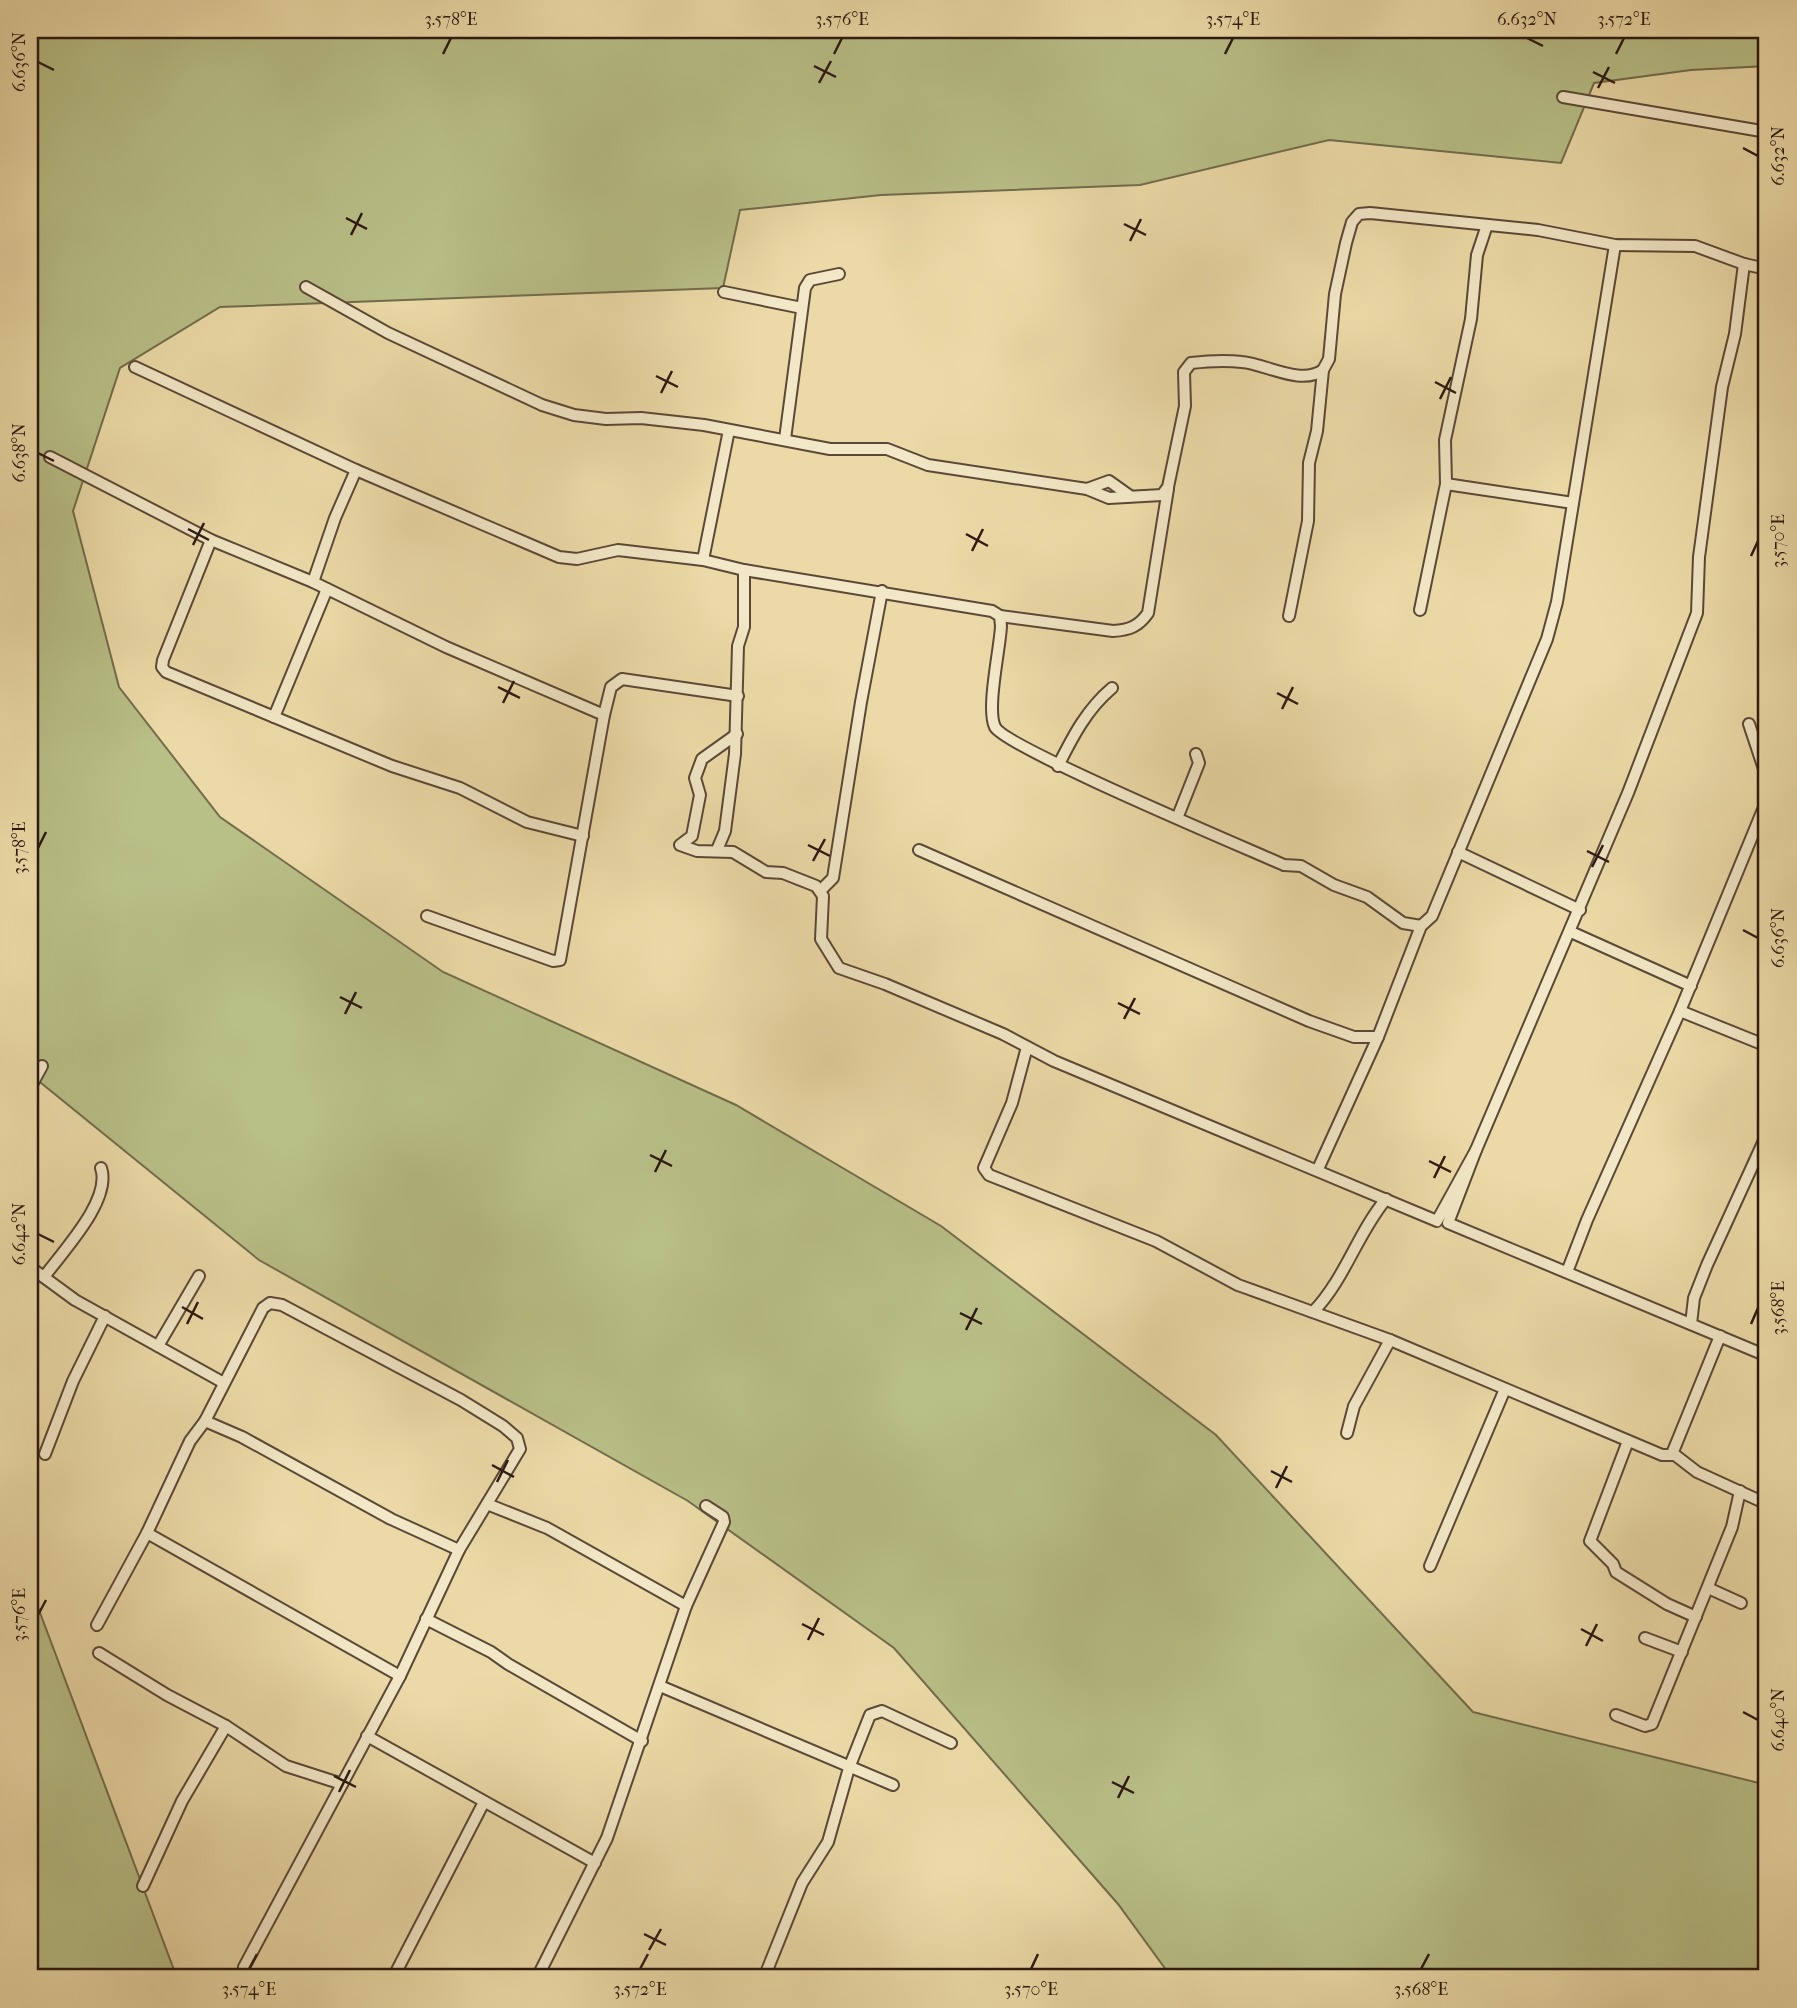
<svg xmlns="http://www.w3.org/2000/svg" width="1797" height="2008" font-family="'IM FELL French Canon',serif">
<rect width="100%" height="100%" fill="#ebdaa7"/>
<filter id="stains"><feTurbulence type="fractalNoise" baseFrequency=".00286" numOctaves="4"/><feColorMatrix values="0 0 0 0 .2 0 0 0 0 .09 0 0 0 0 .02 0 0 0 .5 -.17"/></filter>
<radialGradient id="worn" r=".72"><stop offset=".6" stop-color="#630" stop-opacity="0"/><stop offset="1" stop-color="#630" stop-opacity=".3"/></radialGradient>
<g fill="#b8bf87" stroke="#726c4c" stroke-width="2">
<polygon points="30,30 1767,30 1767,66 1691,70 1594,83 1561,163 1329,140 1140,185 881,195 740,210 723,288 220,307 120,368 73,511 119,687 220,817 443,972 736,1105 941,1226 1216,1435 1473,1712 1767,1785 1767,1978 1172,1978 1118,1904 894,1648 688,1501 259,1260 30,1074"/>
<polygon points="30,1586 177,1978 30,1978"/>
</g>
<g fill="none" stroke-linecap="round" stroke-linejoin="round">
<g stroke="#5b4836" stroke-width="14">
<g id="minor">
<polyline points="1563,97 1767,132"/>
<path d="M306,287l82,46 154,72 32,10 32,4 35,-1 63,7 126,24h57l41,16 159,24 22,9 53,-3 6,-8 17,-81 -1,-34 7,-9c17,-2 34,-3 51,-1 24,2 59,24 81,8"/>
<polyline points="724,292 802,308"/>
<polyline points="135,367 356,470 559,557 577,559 618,550 703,560 729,430"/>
<polyline points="785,439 805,288 810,280 839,274"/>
<polyline points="50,457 211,540"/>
<polyline points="1446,484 1573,503"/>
<polyline points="1087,489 1109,481 1130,496"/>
<polyline points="703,560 744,570 744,627 738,646 735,754 725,831 717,850"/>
<path d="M744,570l248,41 8,5 1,10c-1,23 -15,83 -6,101 10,20 251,121 289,138l17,1 33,19 33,12 36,26 18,3"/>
<polyline points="313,582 335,518 356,470"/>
<polyline points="1420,610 1446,484 1445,440 1471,319 1477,255 1487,225"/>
<path d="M1000,616l113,15c17,-1 26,-5 35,-18l20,-124"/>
<polyline points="1289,616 1308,521 1309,463 1317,431 1323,370 1329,359 1335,294 1346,243 1352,222 1359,214 1370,213 1538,230 1615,245 1695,246 1744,264 1767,269"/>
<polyline points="274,717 327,589"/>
<polyline points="1749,724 1767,778"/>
<polyline points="737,734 702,759 695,778 700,795 692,836 680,845 697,851 733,852 766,872 783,873 816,886 823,896 821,939 839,968 885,984 1003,1034 1054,1061 1437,1221 1476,1150 1448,1223 1767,1356"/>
<path d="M1058,766c15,-30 29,-57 54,-78"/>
<polyline points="1178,816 1199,763 1196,754"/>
<polyline points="583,836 527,822 460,788 392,766 166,672 162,667 163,660 211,540 313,582 446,647 604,715 611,687 622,679 738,696"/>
<polyline points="919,850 1309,1021 1354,1037 1378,1037"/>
<polyline points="1458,852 1580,910"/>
<polyline points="821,890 833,878 861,702 882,591"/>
<polyline points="427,916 553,961 560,960 604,715"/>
<polyline points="1571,932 1691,986"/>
<polyline points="1680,1011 1767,1046"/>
<polyline points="1027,1047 1012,1103 984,1168 989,1175 1156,1241 1238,1285 1390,1340 1662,1455 1675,1455 1697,1472 1767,1504"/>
<polyline points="30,1088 42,1066"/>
<polyline points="1476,1150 1628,793 1697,613 1699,557 1722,387 1735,334 1744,264"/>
<polyline points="1318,1169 1378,1037 1421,926 1432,916 1547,639 1557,602 1615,245"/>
<polyline points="30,1267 75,1300 224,1383"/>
<polyline points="1567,1272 1587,1220 1680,1011 1767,800"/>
<path d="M44,1277c19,-26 68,-77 57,-109"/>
<path d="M1313,1312c32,-33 44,-78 73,-113"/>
<polyline points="1691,1324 1694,1298 1707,1265 1767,1134"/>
<polyline points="158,1346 199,1276"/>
<polyline points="205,1421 263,1308 270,1303 282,1305 461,1400 503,1426 517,1438 520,1449 459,1550 400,1676 244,1967"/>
<polyline points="1347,1433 1354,1406 1390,1340"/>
<polyline points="1628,1441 1590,1541 1613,1564 1616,1572 1667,1604 1696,1617"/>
<polyline points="45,1454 73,1381 105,1316"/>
<polyline points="1672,1454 1720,1336"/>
<polyline points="487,1504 547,1528 686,1606"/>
<polyline points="147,1533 400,1676"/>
<polyline points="1430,1566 1505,1389"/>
<polyline points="1708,1588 1741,1603"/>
<polyline points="426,1619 491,1652 508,1664 642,1741"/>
<polyline points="97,1625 147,1533 190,1441 205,1421 242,1437 391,1519 459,1550"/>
<polyline points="1645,1638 1682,1652"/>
<polyline points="99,1653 167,1695 226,1726 286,1766 342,1784"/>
<polyline points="660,1686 893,1785"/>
<polyline points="1616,1715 1645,1726 1652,1724 1732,1527 1740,1491"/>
<polyline points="367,1736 595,1863"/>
<polyline points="143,1886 182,1801 226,1726"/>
<polyline points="393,1978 484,1802"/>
<polyline points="537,1978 607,1838 686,1606 724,1522 723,1517 706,1506"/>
<polyline points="764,1978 802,1883 828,1842 849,1768 870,1715 882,1711 951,1743"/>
</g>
</g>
<use href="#minor" stroke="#f2e7c6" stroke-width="10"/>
</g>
<path fill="none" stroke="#2b1811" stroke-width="2.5" d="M1527,38l16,8M443,54l8,-16M834,54l8,-16M1225,54l8,-16M1616,54l8,-16M38,62l16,8M814,66l22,11M1593,72l22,11M819,83l12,-22M1598,88l11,-21M1743,148l15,8M346,218l21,11M1124,224l22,11M351,235l11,-22M1130,241l11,-22M656,376l22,11M1435,382l21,11M661,393l11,-22M1440,399l11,-22M38,453l16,8M188,529l21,11M966,534l22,12M193,545l11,-22M972,551l11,-22M1751,556l7,-15M498,687l22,11M1277,693l21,11M503,703l11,-22M1282,709l11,-22M808,845l22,11M38,848l8,-16M1587,851l22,11M813,861l12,-22M1592,867l11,-22M1743,930l15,8M340,997l22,11M1118,1003l22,11M345,1014l11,-22M1124,1019l11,-21M650,1155l22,11M1429,1161l22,11M655,1172l11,-22M1434,1178l11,-22M38,1234l16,8M182,1307l21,12M960,1313l22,11M187,1324l11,-22M1751,1324l7,-16M966,1330l11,-22M492,1465l22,12M1271,1471l21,11M497,1482l11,-22M1276,1488l11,-22M38,1615l8,-15M802,1624l22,11M1581,1629l22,12M808,1640l11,-22M1586,1646l11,-22M1743,1712l15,8M334,1776l22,11M1112,1782l22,11M339,1792l11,-22M1118,1798l11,-22M644,1934l22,11M649,1950l12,-21M249,1969l8,-15M640,1969l8,-15M1031,1969l7,-15M1421,1969l8,-15"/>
<rect width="1797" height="2008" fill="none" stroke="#ebdaa7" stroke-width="77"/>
<rect x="38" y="38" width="1720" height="1931" fill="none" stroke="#2b1811" stroke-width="2.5"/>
<g font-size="18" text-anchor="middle" fill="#2b1811">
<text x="451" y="25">3.578°E</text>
<text x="842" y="25">3.576°E</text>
<text x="1233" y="25">3.574°E</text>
<text x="1527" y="25">6.632°N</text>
<text x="1624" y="25">3.572°E</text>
<text transform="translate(19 62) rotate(-90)" y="6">6.636°N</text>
<text transform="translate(1778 156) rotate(-90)" y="6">6.632°N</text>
<text transform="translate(19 453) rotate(-90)" y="6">6.638°N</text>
<text transform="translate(1778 541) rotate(-90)" y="6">3.570°E</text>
<text transform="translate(19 848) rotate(-90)" y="6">3.578°E</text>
<text transform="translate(1778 938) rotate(-90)" y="6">6.636°N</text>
<text transform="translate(19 1234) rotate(-90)" y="6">6.642°N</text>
<text transform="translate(1778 1308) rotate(-90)" y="6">3.568°E</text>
<text transform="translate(19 1615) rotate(-90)" y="6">3.576°E</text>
<text transform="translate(1778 1720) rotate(-90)" y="6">6.640°N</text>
<text x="249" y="1995">3.574°E</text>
<text x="640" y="1995">3.572°E</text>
<text x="1031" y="1995">3.570°E</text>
<text x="1421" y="1995">3.568°E</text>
</g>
<rect width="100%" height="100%" filter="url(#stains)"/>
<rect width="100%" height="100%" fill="url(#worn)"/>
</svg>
